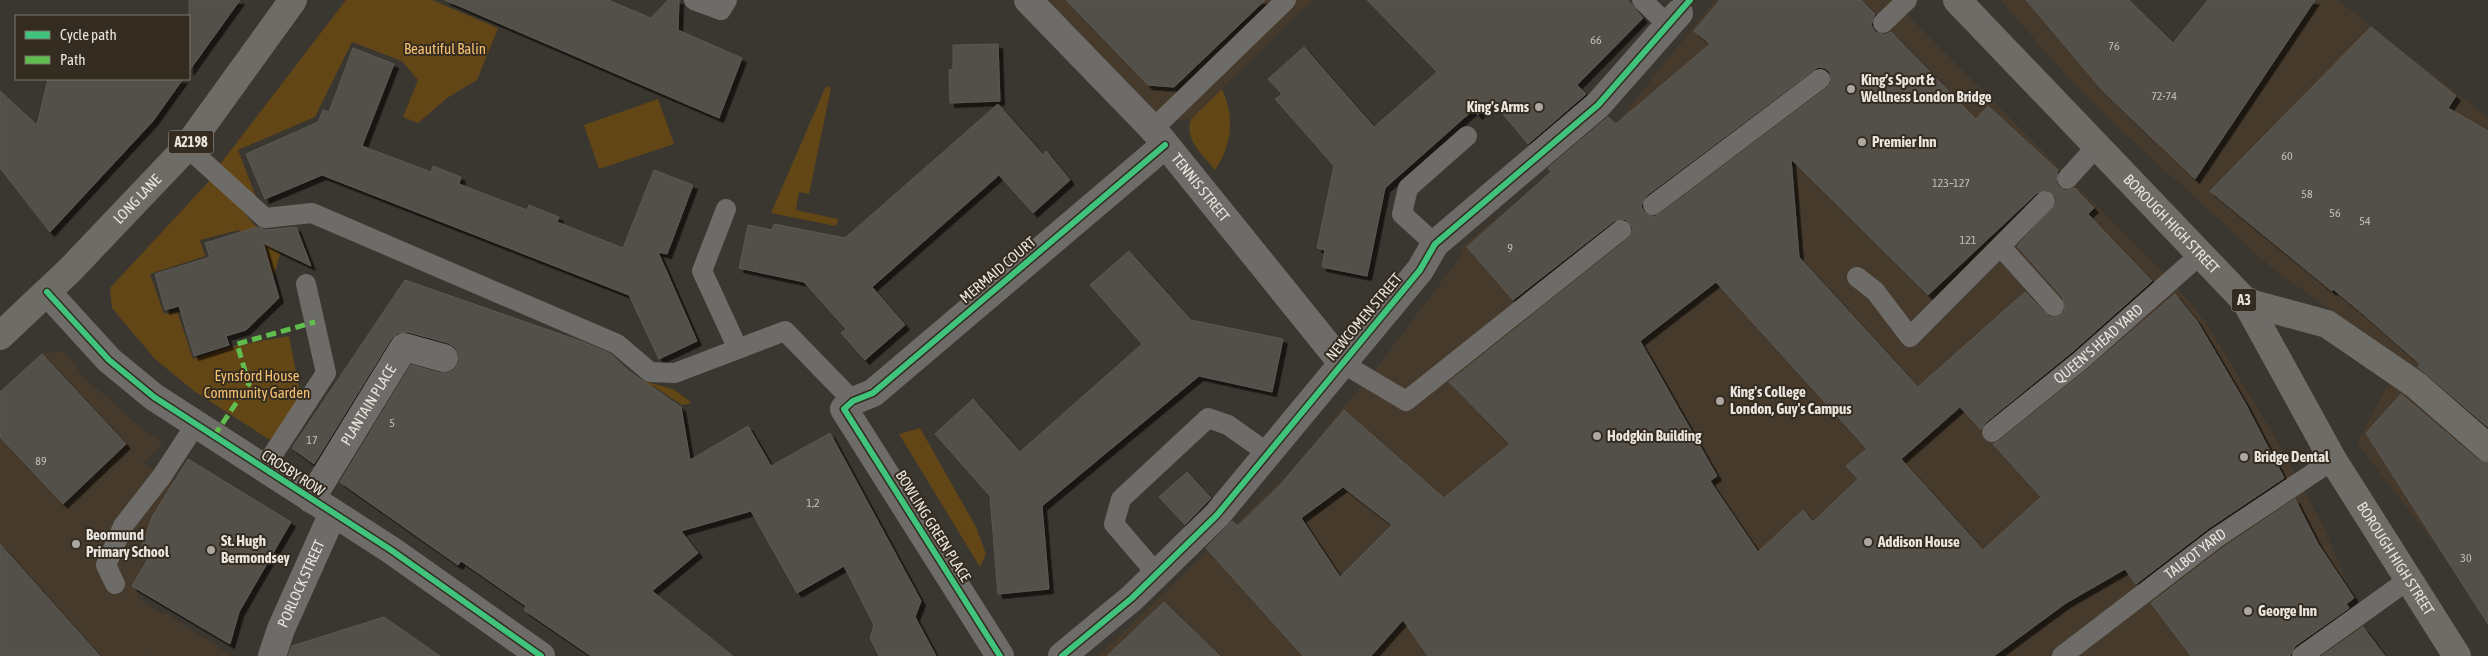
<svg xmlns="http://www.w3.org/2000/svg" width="2488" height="656" font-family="'Asap Condensed',sans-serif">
<defs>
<filter id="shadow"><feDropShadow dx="4.5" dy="4.5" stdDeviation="0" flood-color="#0009"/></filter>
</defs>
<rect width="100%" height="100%" fill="#3a3630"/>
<g fill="#453a2b">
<polygon points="1047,0 1313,0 1191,119 1160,122"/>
<polygon points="1715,0 1893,0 2166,275 2205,321 2284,452 2327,534 2366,630 2385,656 1098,656 1288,474 1377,367 1463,253 1460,248 1613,121 1616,124"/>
<polygon points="2000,0 2119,0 2125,8 2134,5 2144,15 2139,27 2207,74 2311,0 2338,0 2488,118 2488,624 2438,548 2357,443 2386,388 2408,364 2274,270 2122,131 2063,72"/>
<polygon points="63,351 85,378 141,428 163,443 143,463 178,484 147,589 137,597 162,614 163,611 232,656 147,656 148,652 146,656 0,656 0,392 42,354"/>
</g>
<g fill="#634616">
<polygon points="346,0 432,0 498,28 477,80 447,98 418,123 403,117 418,80 402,61 352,42 315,117 238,150 260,207 218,167"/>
<polygon points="826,86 831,88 809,194 799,192 796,210 838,219 836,226 771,213"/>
<path d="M1222,89c13,29 10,56 -7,81 -12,-15 -31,-30 -24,-51z"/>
<polygon points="658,99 674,144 599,169 584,125"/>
<polygon points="213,177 280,254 274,275 256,280 239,230 200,240 205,256 150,274 164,314 177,311 193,359 233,346 289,336 301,397 270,440 194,391 155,359 112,308 110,288"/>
<polygon points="636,379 673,389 692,403 682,405 653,386 636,389"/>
<polygon points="920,428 976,527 986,554 980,567 899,434"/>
</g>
<g fill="#524f4a" stroke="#5c5954" fill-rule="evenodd" filter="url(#shadow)">
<polygon points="189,0 240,0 189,71"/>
<polygon points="445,0 608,0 651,18 668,0 679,0 678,30 742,58 719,118"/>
<polygon points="1066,0 1265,0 1174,87 1148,85"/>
<polygon points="1367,0 1628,0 1643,18 1577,85 1586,94 1528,144 1492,101 1478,115 1473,110 1385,188 1367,276 1322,267 1325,250 1317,248 1334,166 1275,99 1282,94 1268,79 1304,47 1374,127 1437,72"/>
<path d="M1720,0h141l14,14 -4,11 4,7 10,3 6,-3 85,87 12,-13 70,64 -2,12 3,5 6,4 10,-3 19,20 -6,6 64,67 -80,71 -87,71 -4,7 -21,-23 -59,52 82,91 58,-53 -48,-53 6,-3 88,-71 88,-76 22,27 48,82 39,75 -75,50 -73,56 -11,-15 -59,34 -72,53h-566l-25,-36 -32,36h-68l-97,-108 26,-27 6,5 43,-42 63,-74 100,88 66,-54 -61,-62 179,-143 5,-11 -8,-9 -11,2 -101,79 -46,-53 84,-75 -3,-4 60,-51 8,7 94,-80 -16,-13zM1818,67l7,1 5,4 1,11 -4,5 -167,126 -6,3 -10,-5 -3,-6 5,-10zM1791,159l137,136 109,-102 11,-3 8,7v7l-39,42 46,52 2,12 -8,7h-7l-25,-25 -107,95 -119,-130zM1716,282l151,167 -21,17 12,13 -45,43 -10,-12 -45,42 -48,-71 7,-5 -77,-135zM1343,487l49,38 -52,52 -39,-59z"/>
<polygon points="2026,0 2129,0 2173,43 2208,0 2315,0 2195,179 2104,92"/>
<polygon points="2371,27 2456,96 2448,108 2488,131 2488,427 2418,367 2420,364 2362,313 2333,289 2332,291 2210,191"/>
<polygon points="998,44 1000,101 950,103 949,70 953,69 953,45"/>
<polygon points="353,48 394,64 362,146 431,172 433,166 461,177 459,184 527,210 529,205 559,217 557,222 623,248 654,170 693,185 667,254 658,252 697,341 659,359 629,295 322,175 265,199 246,154 318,122 323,110 329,112"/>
<polygon points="48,79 183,79 153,121 50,232 0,168 0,91 37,125"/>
<polygon points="998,104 1043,155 1046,151 1070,180 1033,213 999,175 872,287 905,325 865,360 841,333 846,329 804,282 739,268 748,225 772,230 774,224 845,238"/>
<polygon points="257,227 266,230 296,227 311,266 263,243 279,298 246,330 226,336 229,345 194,356 179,306 165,310 155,274 210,257 205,243"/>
<polygon points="1129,251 1191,320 1283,339 1272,392 1199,376 1042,506 1049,589 998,594 990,496 935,434 973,399 1020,452 1142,344 1090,285"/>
<polygon points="405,280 583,342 611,354 630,372 681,407 690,460 748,426 771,466 830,433 921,601 915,617 936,656 879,656 870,638 874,625 844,566 797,593 751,511 681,531 698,553 652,591 733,656 591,656 524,610 526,606 461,561 458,565 340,482 411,365 440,373 448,373 455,369 459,362 459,354 455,347 448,343 408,332 398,333 391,339 314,464 292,448"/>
<polygon points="42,354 126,444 63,504 0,437 0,392"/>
<polygon points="2401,394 2478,460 2488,463 2488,624 2366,433"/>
<polygon points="188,459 291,522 239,612 230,644 132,586 151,554 142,546 152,517"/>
<polygon points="1187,472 1211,498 1185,525 1159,497"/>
<polygon points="2295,499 2318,544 2354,598 2346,604 2349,608 2295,646 2290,656 2191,656 2151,603 2223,548"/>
<polygon points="0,544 100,656 0,656"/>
<polygon points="1164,602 1220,656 1107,656"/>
<polygon points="384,617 440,656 288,656 292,646"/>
<polygon points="2363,627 2385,656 2322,656"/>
</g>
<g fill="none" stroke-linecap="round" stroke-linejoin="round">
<g stroke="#6e6c68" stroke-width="20">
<polyline points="694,0 721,10 727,0"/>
<polyline points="1642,0 1668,25"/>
<polyline points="1883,23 1907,0"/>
<polyline points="1153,129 1286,0"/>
<polyline points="187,147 265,218 312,213 617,344 650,372 675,373 785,331 853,401"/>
<polyline points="2067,179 2097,146"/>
<polyline points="1653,205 1820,79"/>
<polyline points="726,209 702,271 738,349"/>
<polyline points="1435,244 1402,214 1408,188 1467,136"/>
<polyline points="2001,247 2054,306"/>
<polyline points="1857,277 1875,291 1910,337 2045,201"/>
<polyline points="1342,363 1406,401 1621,230"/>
<path id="s1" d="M1992,432l88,-71 122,-108"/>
<polyline points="264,468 326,373 306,284"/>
<polyline points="1156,573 1114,524 1121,499 1208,418 1228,425 1269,454"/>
<polyline points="115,584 106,565 123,526 162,476 196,424"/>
<path id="s2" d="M2062,656l154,-118 117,-78"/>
<polyline points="2302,656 2408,580"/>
</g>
<g stroke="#6e6c68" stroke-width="28">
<path id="s3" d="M1028,0l125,129 189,234"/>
<polyline points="47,292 109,360 154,397 391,550 541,656"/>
<path id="s4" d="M311,499l93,-152 40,11"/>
<path id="s5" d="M272,656l9,-27 52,-116"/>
<polyline points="1000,656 844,409 853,401 873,393 1165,145"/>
<polyline points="1062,656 1132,598 1217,515 1420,270 1435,244 1598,105 1679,13"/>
</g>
<g stroke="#6e6c67" stroke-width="28">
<path id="s6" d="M1957,0l289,302 87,158 124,196"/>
<polyline points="2246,302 2327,324 2416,385 2488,448"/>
<path id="s7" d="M0,336l70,-66 117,-123 106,-147"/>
</g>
<polyline stroke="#5fbe4e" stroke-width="5" stroke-dasharray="10 5" stroke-linecap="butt" points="214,436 249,384 237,344 315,322"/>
<g stroke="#342c21" stroke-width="9">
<g id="cycleway">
<polyline points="47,292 109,360 154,397 391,550 541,656"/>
<polyline points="1000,656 844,409 853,401 873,393 1165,145"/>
<polyline points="1062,656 1132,598 1217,515 1420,270 1435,244 1598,105 1690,0"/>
</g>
</g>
<use href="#cycleway" stroke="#40c37c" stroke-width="6"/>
</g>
<g fill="#aca7a0" stroke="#342c21" stroke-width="2">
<circle cx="1851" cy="89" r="5"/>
<circle cx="1539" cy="107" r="5"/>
<circle cx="1862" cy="142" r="5"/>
<circle cx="1720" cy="401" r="5"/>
<circle cx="1597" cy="436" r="5"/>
<circle cx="2244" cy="457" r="5"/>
<circle cx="1868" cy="542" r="5"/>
<circle cx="76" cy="544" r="5"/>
<circle cx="211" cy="550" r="5"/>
<circle cx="2248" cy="611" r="5"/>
</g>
<g text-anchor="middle" stroke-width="4" stroke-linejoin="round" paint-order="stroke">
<g font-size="12" fill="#c3bfb8">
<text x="1596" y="44">66</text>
<text x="2114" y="50">76</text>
<text x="2164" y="100">72-74</text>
<text x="2287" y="160">60</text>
<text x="1951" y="187">123–127</text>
<text x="2307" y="198">58</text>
<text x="2335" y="217">56</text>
<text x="2365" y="225">54</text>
<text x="1968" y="244">121</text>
<text x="1510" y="252">9</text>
<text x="392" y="427">5</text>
<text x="312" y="444">17</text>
<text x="41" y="465">89</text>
<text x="813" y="507">1,2</text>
<text x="2466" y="562">30</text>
</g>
<g fill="#342c21" stroke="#b3ada5" stroke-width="1">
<rect x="168.5" y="130.5" width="45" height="23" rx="4"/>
<rect x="2231.5" y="288.5" width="25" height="23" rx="4"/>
</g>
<g font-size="14" font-weight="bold" fill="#e9e4dd">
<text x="191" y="147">A2198</text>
<text x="2244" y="305">A3</text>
</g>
<g font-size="15" fill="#f6c071" stroke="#342c21">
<text x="445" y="54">Beautiful Balin</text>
<text x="257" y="381">Eynsford House<tspan x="257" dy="17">Community Garden</tspan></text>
</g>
<g font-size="15" font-weight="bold" fill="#e9e4dd" stroke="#342c21" text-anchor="start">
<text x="1861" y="85">King’s Sport &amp;<tspan x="1861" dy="17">Wellness London Bridge</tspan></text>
<text x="1529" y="112" text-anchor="end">King's Arms</text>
<text x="1872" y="147">Premier Inn</text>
<text x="1730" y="397">King's College<tspan x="1730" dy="17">London, Guy's Campus</tspan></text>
<text x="1607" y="441">Hodgkin Building</text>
<text x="2254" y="462">Bridge Dental</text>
<text x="86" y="540">Beormund<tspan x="86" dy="17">Primary School</tspan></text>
<text x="221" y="546">St. Hugh<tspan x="221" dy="17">Bermondsey</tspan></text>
<text x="1878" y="547">Addison House</text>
<text x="2258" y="616">George Inn</text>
</g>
<g font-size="15" fill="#e9e4dd" stroke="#342c21">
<text dy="5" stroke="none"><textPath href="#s3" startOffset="255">TENNIS STREET</textPath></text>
<text dy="5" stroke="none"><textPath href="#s7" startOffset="194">LONG LANE</textPath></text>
<text dy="5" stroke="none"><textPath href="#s6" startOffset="310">BOROUGH HIGH STREET</textPath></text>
<text transform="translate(998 270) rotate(-40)" y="5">MERMAID COURT</text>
<text transform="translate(1364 317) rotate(-50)" y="5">NEWCOMEN STREET</text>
<text dy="5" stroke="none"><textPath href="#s1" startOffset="138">QUEEN'S HEAD YARD</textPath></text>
<text dy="5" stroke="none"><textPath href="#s4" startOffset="110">PLANTAIN PLACE</textPath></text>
<text transform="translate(293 473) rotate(33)" y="5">CROSBY ROW</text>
<text transform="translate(933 526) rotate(58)" y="5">BOWLING GREEN PLACE</text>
<text dy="5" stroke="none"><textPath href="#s2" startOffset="168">TALBOT YARD</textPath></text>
<text dy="5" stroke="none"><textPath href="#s6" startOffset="715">BOROUGH HIGH STREET</textPath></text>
<text dy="5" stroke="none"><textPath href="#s5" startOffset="78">PORLOCK STREET</textPath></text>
</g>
</g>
<rect x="15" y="15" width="175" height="65" fill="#342c21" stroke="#7c766c"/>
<rect x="25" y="31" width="25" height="8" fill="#40c37c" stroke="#7c766c"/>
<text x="60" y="40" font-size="15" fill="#e9e4dd">Cycle path</text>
<rect x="25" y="56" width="25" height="8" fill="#5fbe4e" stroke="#7c766c"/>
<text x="60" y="65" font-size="15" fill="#e9e4dd">Path</text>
</svg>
